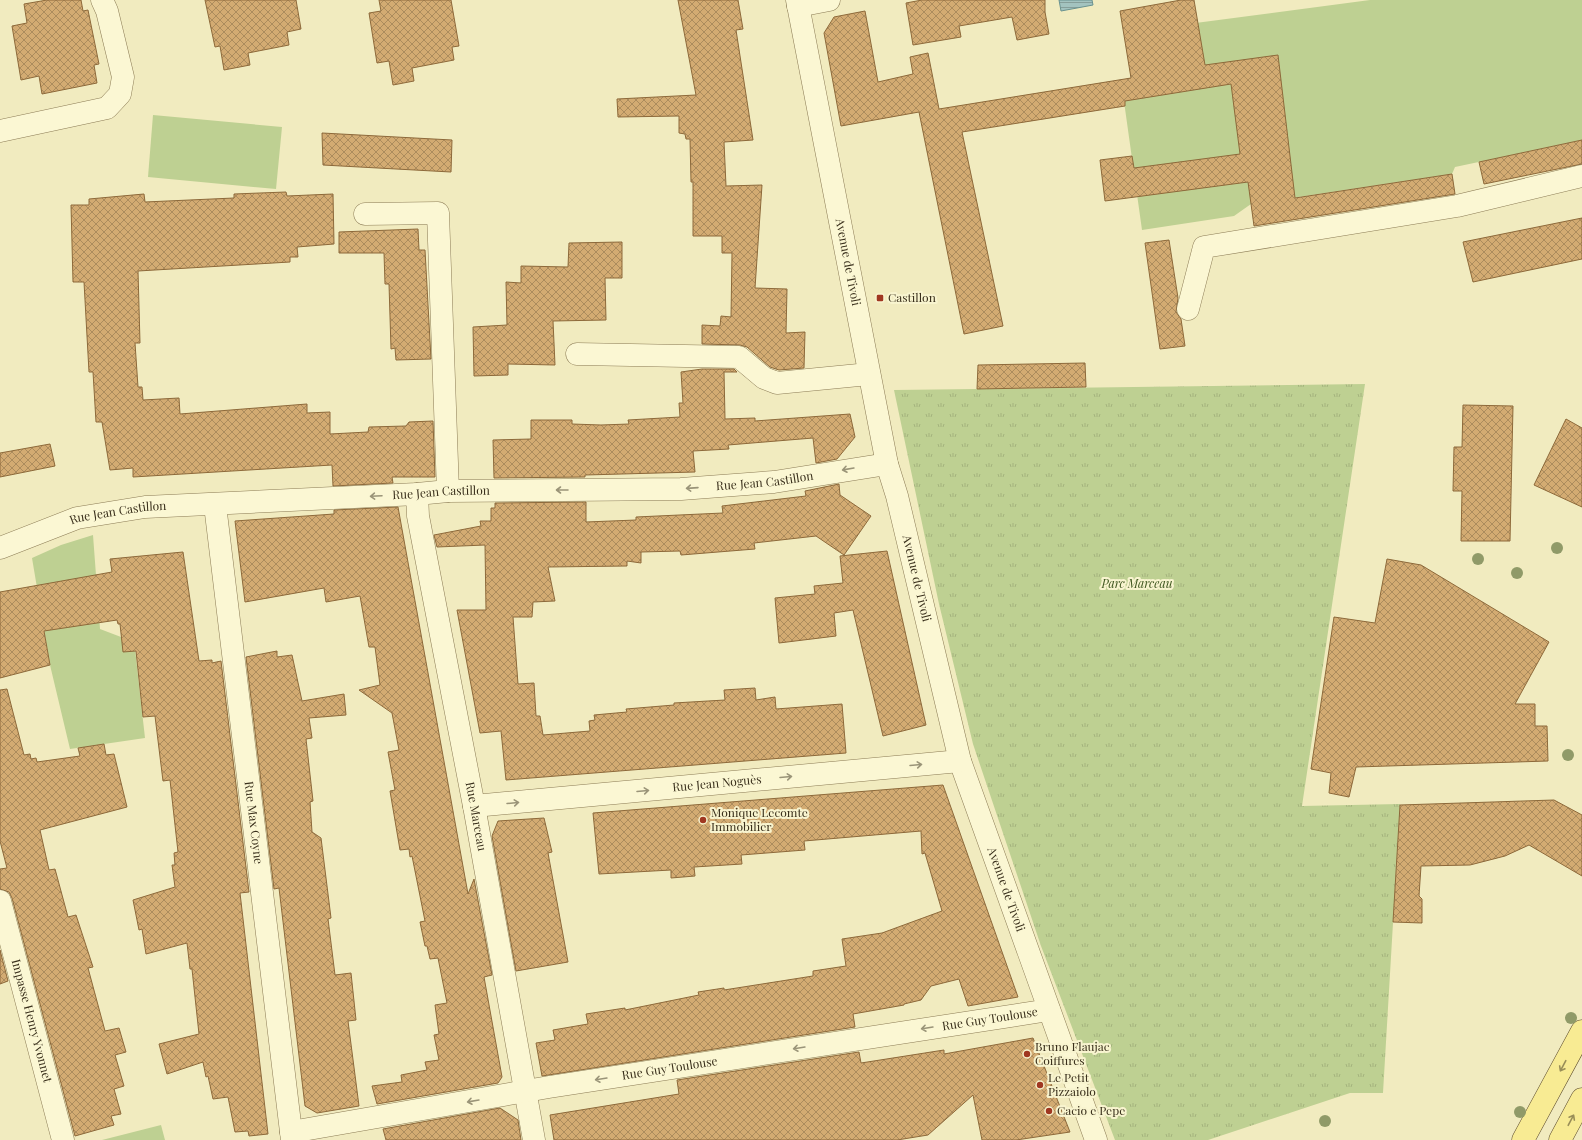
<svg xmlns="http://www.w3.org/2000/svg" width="1582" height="1140" font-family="'Playfair Display',serif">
<defs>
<pattern id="park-tufts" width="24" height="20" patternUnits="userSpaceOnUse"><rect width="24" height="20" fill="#bed092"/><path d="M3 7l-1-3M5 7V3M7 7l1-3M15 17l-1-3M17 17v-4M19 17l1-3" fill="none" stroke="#a4b37d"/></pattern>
<pattern id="water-rules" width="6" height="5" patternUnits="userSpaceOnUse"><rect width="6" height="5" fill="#a3c3bf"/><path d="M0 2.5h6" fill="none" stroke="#869f9a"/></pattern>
<pattern id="building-cross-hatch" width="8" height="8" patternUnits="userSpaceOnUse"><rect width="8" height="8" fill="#d3ab72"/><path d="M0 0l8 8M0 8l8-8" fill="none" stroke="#ac8c5d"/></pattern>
</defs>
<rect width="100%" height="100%" fill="#f1ebbf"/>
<g fill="#bed092">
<polygon points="1370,0 1582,0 1582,140 1455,167 1452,174 1251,204 1234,216 1142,230 1121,80 1172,70 1165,27"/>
<polygon points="153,115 282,127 276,189 148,177"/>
<polygon points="93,535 100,629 121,637 121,633 133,631 145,738 70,749 50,665 32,558 61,545"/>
<polygon points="161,1125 165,1140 102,1140"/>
</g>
<polygon fill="url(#park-tufts)" points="1365,384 1302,806 1400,804 1383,1093 1350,1093 1208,1140 1115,1140 1041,946 973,744 939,604 894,390"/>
<polygon fill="url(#water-rules)" stroke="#69928f" points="1059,0 1092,0 1093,5 1061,11"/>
<g fill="url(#building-cross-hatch)" stroke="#8d693a">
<polygon points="47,0 81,0 83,11 88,10 99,64 94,65 97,83 42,94 39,76 21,80 12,26 27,23 24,4"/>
<polygon points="205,0 296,0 301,29 287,32 289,45 248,53 250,65 224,70 220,46 215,47"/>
<polygon points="379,0 451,0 459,46 452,47 454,60 412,68 414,81 393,85 389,61 377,63 369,13 381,11"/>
<polygon points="678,0 738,0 743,29 736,30 753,140 724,142 726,186 762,185 755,288 787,289 786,333 805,332 804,368 779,370 770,367 747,347 740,345 702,344 702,325 720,326 721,316 731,317 732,253 722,253 722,236 693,236 693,182 691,182 690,139 686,139 685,134 679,133 679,116 618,117 617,99 696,95"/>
<polygon points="922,0 1045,0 1045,12 1049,34 1017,40 1012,17 959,26 961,37 913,45 906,3"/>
<polygon points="1181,0 1194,0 1205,65 1278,55 1295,198 1452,174 1455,194 1254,226 1248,182 1105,201 1100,160 1132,156 1134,168 1240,154 1231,84 1125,101 1125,106 962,132 1003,326 964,334 919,112 841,126 824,33 834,17 865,11 878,82 913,74 910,57 928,53 939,109 1131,78 1120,11"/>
<polygon points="322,133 452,140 451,172 323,165"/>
<polygon points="1582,140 1582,164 1484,184 1479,162"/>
<polygon points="286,192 287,196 333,194 334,244 297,247 298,257 290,257 290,262 138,271 140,343 135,343 138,387 142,387 143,400 179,398 180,414 307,404 307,413 330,412 330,434 368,432 369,427 406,426 409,422 433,421 435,477 392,477 393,483 333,486 332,465 133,477 133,468 110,470 102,422 96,422 93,372 89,372 84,282 73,282 71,205 89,205 89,199 144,194 145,202 234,198 234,194"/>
<polygon points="1582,218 1582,259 1473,282 1463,242"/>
<polygon points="418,229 419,250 425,250 431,359 396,360 395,348 391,349 389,284 385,284 384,253 339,253 339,232"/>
<polygon points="1169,240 1178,298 1176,312 1181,319 1185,346 1160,349 1145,243"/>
<polygon points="622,242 622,278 605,278 606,320 553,321 555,365 508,364 508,375 474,376 473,327 507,325 506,282 521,283 521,266 568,267 569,243"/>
<polygon points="1085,363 1086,387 977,389 978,365"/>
<polygon points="702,369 734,369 737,372 724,372 725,419 755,418 755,421 850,414 855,437 837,459 816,463 813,438 728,445 729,449 693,451 695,472 585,475 585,477 494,478 493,440 531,439 531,420 572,420 572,424 601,425 629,424 628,420 680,417 679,403 683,403 681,372"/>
<polygon points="1463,405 1513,406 1510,541 1461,541 1462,491 1453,491 1454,447 1462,447"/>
<polygon points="1566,419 1582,428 1582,507 1534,485"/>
<polygon points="50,444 55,466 0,477 0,453"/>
<polygon points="839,484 840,495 871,516 844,555 816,536 754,543 755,549 681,555 680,551 641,552 641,563 627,561 627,566 548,567 555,601 533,602 532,617 513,617 518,684 534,683 536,716 540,716 543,735 590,731 589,721 595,720 594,715 627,712 626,709 674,705 674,703 725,700 724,690 755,688 756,700 775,697 776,709 842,704 846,753 506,780 501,731 480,733 457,610 486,610 485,545 437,547 434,535 481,526 480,521 491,521 491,508 495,508 495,503 586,502 586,522 636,520 636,517 723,513 722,506 806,496 805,491"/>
<polygon points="398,507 468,894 474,879 492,975 484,977 502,1077 498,1083 377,1104 372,1086 402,1082 401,1075 427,1070 425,1062 439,1060 434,1035 439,1034 435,1005 447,1003 438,958 430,959 427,946 425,946 420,922 425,921 412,856 410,857 409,849 400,850 390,791 395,790 388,752 399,750 392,713 359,690 380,685 375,647 369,647 360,596 326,602 324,588 245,602 235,521 334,514 334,510"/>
<polygon points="887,551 926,725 883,736 853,610 834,613 836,636 779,643 775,598 815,594 814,586 843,583 840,556"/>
<polygon points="183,552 199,661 212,660 212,663 221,661 249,892 240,893 268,1134 249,1136 248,1131 235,1132 228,1097 213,1099 208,1076 206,1077 203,1062 167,1074 159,1044 199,1034 192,969 190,969 187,943 146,954 142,929 139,930 133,900 175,887 172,865 175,865 174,853 178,852 170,780 163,781 155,716 143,717 136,651 123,652 120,624 118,624 117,620 44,631 50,665 0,678 0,592 112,572 110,559"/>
<polygon points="1387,559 1421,565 1549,642 1515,704 1535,704 1535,726 1547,726 1548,761 1356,767 1349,797 1329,793 1331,773 1311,769 1334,617 1375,623"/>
<polygon points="277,651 277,657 292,655 302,701 344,694 346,715 309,718 312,738 306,739 313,801 310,802 312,832 321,838 331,918 328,919 335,975 351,973 356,1020 348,1021 359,1106 317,1113 305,1106 279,888 274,889 246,657"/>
<polygon points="7,689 24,755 30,754 31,759 36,758 37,762 80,756 78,748 104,744 106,755 114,754 127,807 40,830 49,870 55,869 68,917 76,915 93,967 88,968 105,1031 119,1028 126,1052 115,1055 124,1086 114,1089 121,1114 111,1116 114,1125 75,1136 12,898 9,892 0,889 0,869 7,868 0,841 0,690"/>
<polygon points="943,785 1018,997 968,1006 959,979 931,986 921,1000 904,1004 904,1005 853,1014 855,1027 542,1076 536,1043 555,1040 553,1030 588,1024 586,1014 625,1008 625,1010 699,995 698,992 724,988 724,990 813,976 813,971 846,966 842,939 882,933 942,911 925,853 922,854 921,831 804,841 805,850 741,855 742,864 694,867 695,876 671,878 671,870 599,874 593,813"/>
<polygon points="1554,800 1582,815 1582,876 1529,845 1505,856 1470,865 1421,866 1419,896 1422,899 1422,923 1393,922 1400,805"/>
<polygon points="544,818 552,852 548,853 568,962 516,971 492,836 498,821"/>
<polygon points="0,950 8,981 0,984"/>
<polygon points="1033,1038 1070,1132 1016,1140 982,1140 973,1095 928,1135 897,1140 554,1140 550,1115 679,1094 677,1080 859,1052 861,1063 944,1050 944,1054"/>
<polygon points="500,1108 518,1120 521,1140 386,1140 383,1129"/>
</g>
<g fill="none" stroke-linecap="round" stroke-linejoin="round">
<g stroke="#8c7c56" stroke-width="23">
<g id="minor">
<path id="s1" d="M797,0l90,464 10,32 63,265 136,379"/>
<polyline points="798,6 829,0"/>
<polyline points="0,131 107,108 120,94 123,77 107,11 102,0"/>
<polyline points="365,214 438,213 448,491"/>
<polyline points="1188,309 1204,247 1457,206 1582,176"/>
<polyline points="577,354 739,357 764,378 777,383 869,374"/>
<path id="s2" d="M417,494l1,22 56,290 60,334"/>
<path id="s3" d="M215,505l77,635"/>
<path id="s4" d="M0,548l77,-30 68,-11 272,-13 31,-3 233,-2 93,-7 113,-18"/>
<path id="s5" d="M474,806l486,-45"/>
<path id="s6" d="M0,901l63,239"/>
<path id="s7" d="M291,1132l258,-45 500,-77"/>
</g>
</g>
<g stroke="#59482b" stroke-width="23">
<g id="major">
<polyline points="1523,1140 1582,1031"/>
<polyline points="1560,1140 1582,1099"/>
</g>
</g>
<use href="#minor" stroke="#fbf7d3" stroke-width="22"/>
<use href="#major" stroke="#f8eb93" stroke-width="22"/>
</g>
<g fill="#909a68">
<circle cx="1557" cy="548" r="6"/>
<circle cx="1478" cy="559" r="6"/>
<circle cx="1517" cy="573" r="6"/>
<circle cx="1568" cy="755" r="6"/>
<circle cx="1571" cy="1018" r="6"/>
<circle cx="1520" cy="1112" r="6"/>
<circle cx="1325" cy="1121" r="6"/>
</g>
<defs><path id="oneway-shaft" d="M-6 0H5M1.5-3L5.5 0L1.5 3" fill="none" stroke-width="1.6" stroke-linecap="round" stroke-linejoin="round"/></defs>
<g stroke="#9a9478">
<use href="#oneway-shaft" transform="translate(848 469) rotate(170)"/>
<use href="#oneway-shaft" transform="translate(692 488) rotate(176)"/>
<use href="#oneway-shaft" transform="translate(562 490) rotate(180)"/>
<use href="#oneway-shaft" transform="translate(376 496) rotate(177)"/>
<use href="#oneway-shaft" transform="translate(916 765) rotate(-5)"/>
<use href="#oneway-shaft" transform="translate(786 777) rotate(-5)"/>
<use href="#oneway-shaft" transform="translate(643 791) rotate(-5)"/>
<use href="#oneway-shaft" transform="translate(513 803) rotate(-5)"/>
<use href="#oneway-shaft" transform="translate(927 1028) rotate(171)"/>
<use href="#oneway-shaft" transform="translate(799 1048) rotate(171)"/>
<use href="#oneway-shaft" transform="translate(601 1079) rotate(171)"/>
<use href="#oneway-shaft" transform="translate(473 1101) rotate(170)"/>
</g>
<g stroke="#998e58">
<use href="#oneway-shaft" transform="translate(1563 1066) rotate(118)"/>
<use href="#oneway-shaft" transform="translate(1571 1120) rotate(-62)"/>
</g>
<g fill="#a03721" stroke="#f8f4cf" stroke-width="1.5">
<rect x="876" y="294" width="8" height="8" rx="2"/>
<circle cx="703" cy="820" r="4"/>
<circle cx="1027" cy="1054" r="4"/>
<circle cx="1040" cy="1085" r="4"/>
<circle cx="1049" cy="1111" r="4"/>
</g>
<g text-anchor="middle" stroke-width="4" stroke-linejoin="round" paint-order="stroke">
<g font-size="12" fill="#3a301c" stroke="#f8f4cf">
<text dy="4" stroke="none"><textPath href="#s1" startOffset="267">Avenue de Tivoli</textPath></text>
<text dy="4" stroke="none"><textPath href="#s4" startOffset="772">Rue Jean Castillon</textPath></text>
<text dy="4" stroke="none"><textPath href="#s4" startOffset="448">Rue Jean Castillon</textPath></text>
<text dy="4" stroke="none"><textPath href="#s4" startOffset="124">Rue Jean Castillon</textPath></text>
<text dy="4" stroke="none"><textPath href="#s1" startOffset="591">Avenue de Tivoli</textPath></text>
<text dy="4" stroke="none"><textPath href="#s5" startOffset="244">Rue Jean Noguès</textPath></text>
<text dy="4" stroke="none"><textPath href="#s2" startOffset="328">Rue Marceau</textPath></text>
<text dy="4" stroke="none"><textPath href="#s3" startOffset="320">Rue Max Coyne</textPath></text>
<text dy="4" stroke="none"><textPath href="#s1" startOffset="915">Avenue de Tivoli</textPath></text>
<text dy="4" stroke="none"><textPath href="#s7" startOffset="708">Rue Guy Toulouse</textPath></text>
<text dy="4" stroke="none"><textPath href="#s6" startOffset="124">Impasse Henry Yvonnet</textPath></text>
<text dy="4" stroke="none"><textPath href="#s7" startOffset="384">Rue Guy Toulouse</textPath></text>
</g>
<g font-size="12" fill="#3a301c" stroke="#f8f4cf" text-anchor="start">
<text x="888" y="302">Castillon</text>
<text x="711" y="817">Monique Lecomte<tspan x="711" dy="14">Immobilier</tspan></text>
<text x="1035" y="1051">Bruno Flaujac<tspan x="1035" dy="14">Coiffures</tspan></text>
<text x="1048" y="1082">Le Petit<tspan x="1048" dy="14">Pizzaiolo</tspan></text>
<text x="1057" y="1115">Cacio e Pepe</text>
</g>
<g font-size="12" font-style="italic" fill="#405820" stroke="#f8f4cf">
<text x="1137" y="588">Parc Marceau</text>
</g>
</g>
</svg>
